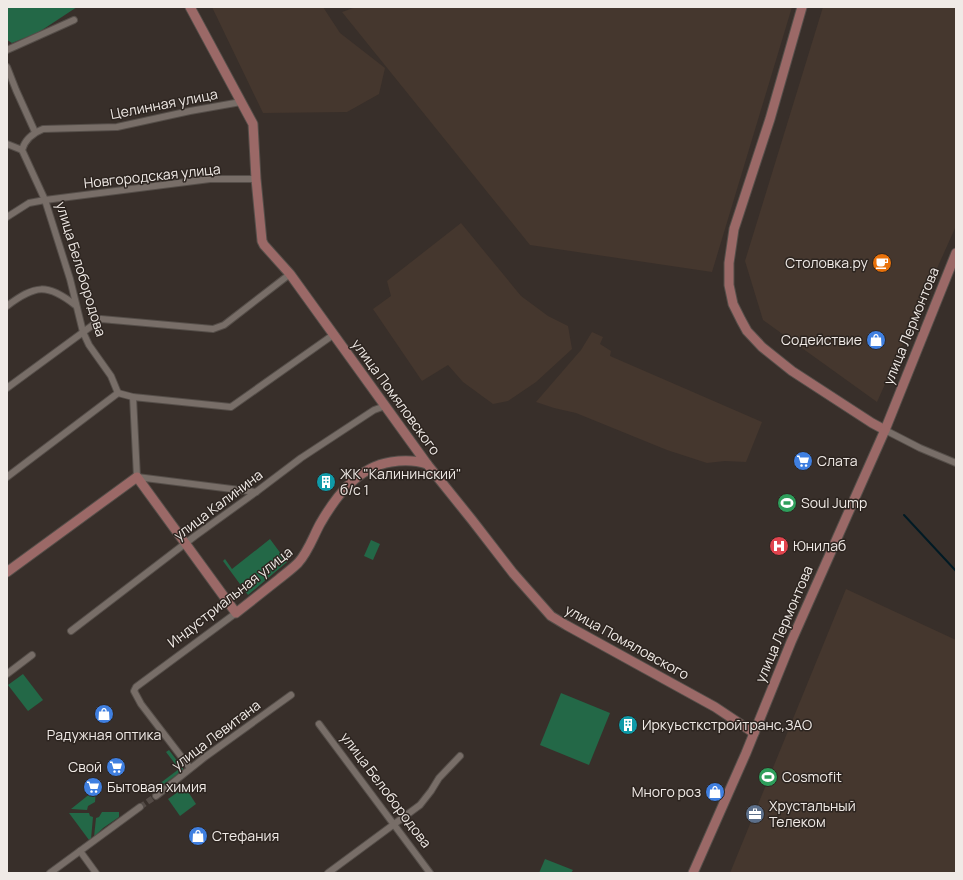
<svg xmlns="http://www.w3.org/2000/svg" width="963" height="880" font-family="Manrope,sans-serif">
<rect width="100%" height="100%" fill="#382f2a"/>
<g fill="#45372e">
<polygon points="212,7 323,7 340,33 385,68 379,94 347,112 263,113"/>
<polygon points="356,7 792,7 712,272 530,245 342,12"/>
<polygon points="823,7 956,7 956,226 877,402 763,320 745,261"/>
<polygon points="461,223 521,296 548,316 568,326 572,349 536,382 508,401 493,404 463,382 448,365 422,381 373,309 391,296 387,281"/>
<polygon points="592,332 603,337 600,344 611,351 610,356 762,422 746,462 725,461 707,463 667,450 576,413 554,408 536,402 581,350"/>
<polygon points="846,589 956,640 956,873 730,873"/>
</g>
<g fill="#236847">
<polygon points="7,7 77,7 39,32 12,43 7,40"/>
<polygon points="270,539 287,562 248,595 223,561 225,559 232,569"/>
<polygon points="371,540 380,544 373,560 364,556"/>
<polygon points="23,674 43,700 28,711 8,685"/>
<polygon points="561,693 610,713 589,765 540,745"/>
<polygon points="169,750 181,766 183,767 183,770 164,784 159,784 179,769 166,752"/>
<polygon points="185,787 196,804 180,816 168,799"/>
<polygon points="96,789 95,802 88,806 87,810 71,809"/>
<polygon points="102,812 119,812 119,817 103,828 94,837 96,818 99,817"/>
<polygon points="69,813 89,813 90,816 93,817 91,839 89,840"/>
<polygon points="545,859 573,870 571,873 539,873"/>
</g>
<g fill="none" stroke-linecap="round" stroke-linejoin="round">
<polyline stroke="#011a24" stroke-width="2" points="904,515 956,571"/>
<polyline stroke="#544b46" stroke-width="6" stroke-dasharray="6 3" stroke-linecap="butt" points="140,807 156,796"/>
<g stroke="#554e49" stroke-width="8">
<g id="street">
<polyline points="7,50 74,20"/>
<polyline points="7,67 16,90 35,132"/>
<polyline points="7,144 22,150"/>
<polyline points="22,150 45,200 70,279 83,332 89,345 111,376 118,393"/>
<path d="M22,150c3,-11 11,-17 21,-21l74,-2 73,-16 51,-9"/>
<polyline points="7,217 29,203 45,200 210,179 256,179"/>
<path d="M7,306c28,-21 40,-23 68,-1"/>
<polyline points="7,388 101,319 213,329 224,325 290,274"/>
<polyline points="133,397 137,477 256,492"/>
<polyline points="885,430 920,448 956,463"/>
<polyline points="7,477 118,393 133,397 231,407 333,335"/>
<polyline points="71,631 195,536 256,492 301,458 374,410 385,406"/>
<polyline points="7,674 32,655"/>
<polyline points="319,724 430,873"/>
<polyline points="190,768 141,704 134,691 136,687 236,613"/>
<polyline points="156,796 205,757 291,695"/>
<polyline points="80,851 96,873"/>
<polyline points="50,873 140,807"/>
<polyline points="328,873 420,805 431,791 439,778 460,756"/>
</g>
</g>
<g stroke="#554e49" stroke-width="11">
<g id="secondary">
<polyline points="190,7 253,124 256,179 262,241 264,245 290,274 427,464 472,520 513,573 551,616 566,625 715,707 754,733"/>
<polyline points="802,7 770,119 734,229 729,263 729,285 733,304 741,320 747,331 762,347 792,371 872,423 885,430"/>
<path d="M7,572l130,-95 99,136c14,-11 29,-23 43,-34 6,-5 13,-10 19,-16 10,-11 15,-26 22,-39 16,-28 38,-57 71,-62 13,-2 24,-2 36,2"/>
<polyline points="693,873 746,753 791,642 885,430 956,253"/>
</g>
</g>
<use href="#street" stroke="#786e68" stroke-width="6"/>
<use href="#secondary" stroke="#9b6967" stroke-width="9"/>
</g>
<defs>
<g id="cafe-disc" transform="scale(1)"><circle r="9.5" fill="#e8710a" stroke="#2d2520"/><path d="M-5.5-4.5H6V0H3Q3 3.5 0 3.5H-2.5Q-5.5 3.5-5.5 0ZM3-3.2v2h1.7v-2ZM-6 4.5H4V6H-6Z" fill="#fff"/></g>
<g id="shop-disc" transform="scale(1)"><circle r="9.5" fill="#3f7fe0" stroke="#2d2520"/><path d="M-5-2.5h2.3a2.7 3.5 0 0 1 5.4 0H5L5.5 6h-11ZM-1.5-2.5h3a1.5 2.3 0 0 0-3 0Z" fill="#fff"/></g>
<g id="supermarket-disc" transform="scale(1)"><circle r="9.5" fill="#3f7fe0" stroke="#2d2520"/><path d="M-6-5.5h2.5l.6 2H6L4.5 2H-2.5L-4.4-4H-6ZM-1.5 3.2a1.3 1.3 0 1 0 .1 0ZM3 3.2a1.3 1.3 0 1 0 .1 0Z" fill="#fff"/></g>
<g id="building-disc" transform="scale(1)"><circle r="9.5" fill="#0f9aa8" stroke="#2d2520"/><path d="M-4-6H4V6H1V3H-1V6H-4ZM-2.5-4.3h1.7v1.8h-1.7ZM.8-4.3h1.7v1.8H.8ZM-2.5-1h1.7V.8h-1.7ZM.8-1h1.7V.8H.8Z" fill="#fff"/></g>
<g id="stadium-disc" transform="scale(1)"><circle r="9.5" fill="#2e9e5b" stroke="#2d2520"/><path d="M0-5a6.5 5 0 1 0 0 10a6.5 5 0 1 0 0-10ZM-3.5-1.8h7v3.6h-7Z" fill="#fff"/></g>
<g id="hospital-disc" transform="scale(1)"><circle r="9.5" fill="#e0444e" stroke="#2d2520"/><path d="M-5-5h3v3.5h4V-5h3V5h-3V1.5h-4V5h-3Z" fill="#fff"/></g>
<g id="office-disc" transform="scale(1)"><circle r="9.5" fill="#5c6f8a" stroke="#2d2520"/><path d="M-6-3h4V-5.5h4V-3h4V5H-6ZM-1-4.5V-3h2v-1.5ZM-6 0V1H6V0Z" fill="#fff"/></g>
</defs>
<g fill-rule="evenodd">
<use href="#cafe-disc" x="882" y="263"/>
<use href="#shop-disc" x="876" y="340"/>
<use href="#supermarket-disc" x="803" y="461"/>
<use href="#building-disc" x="326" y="482"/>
<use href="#stadium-disc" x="787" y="503"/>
<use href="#hospital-disc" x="779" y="546"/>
<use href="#shop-disc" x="104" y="714"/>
<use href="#building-disc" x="628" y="725"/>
<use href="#supermarket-disc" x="116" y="767"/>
<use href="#stadium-disc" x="768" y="777"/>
<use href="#supermarket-disc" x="93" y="787"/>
<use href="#shop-disc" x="715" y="792"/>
<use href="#office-disc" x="755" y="814"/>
<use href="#shop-disc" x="198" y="836"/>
</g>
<g text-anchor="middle" stroke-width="3" stroke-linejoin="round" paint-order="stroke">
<g font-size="14" fill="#f0eae6" stroke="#2d2520">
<text transform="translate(164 104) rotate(-11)" y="5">Целинная улица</text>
<text transform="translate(152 176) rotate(-6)" y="5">Новгородская улица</text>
<text transform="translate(81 269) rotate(73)" y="5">улица Белобородова</text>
<text transform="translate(911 326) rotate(-68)" y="5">улица Лермонтова</text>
<text transform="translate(396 397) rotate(54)" y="5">улица Помяловского</text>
<text transform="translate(218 505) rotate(-37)" y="5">улица Калинина</text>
<text transform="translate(230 597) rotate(-38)" y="5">Индустриальная улица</text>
<text transform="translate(784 624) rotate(-67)" y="5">улица Лермонтова</text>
<text transform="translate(627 642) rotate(29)" y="5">улица Помяловского</text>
<text transform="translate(216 735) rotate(-37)" y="5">улица Левитана</text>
<text transform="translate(386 790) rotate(53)" y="5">улица Белобородова</text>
</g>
<g font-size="14" fill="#f0eae6" stroke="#2d2520" text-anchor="start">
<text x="868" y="268" text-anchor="end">Столовка.ру</text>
<text x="862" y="345" text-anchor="end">Содействие</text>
<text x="817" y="466">Слата</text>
<text x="340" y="479">ЖК "Калининский"<tspan x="340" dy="16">б/с 1</tspan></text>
<text x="801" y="508">Soul Jump</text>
<text x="793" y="551">Юнилаб</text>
<text x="642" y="730">Иркуьсткстройтранс,ЗАО</text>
<text x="104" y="740" text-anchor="middle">Радужная оптика</text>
<text x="102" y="772" text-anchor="end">Свой</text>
<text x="782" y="782">Cosmofit</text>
<text x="107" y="792">Бытовая химия</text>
<text x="701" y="797" text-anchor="end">Много роз</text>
<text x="769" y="811">Хрустальный<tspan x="769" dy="16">Телеком</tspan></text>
<text x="212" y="841">Стефания</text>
</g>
</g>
<rect width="963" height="880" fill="none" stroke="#f0eae6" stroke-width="16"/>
</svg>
